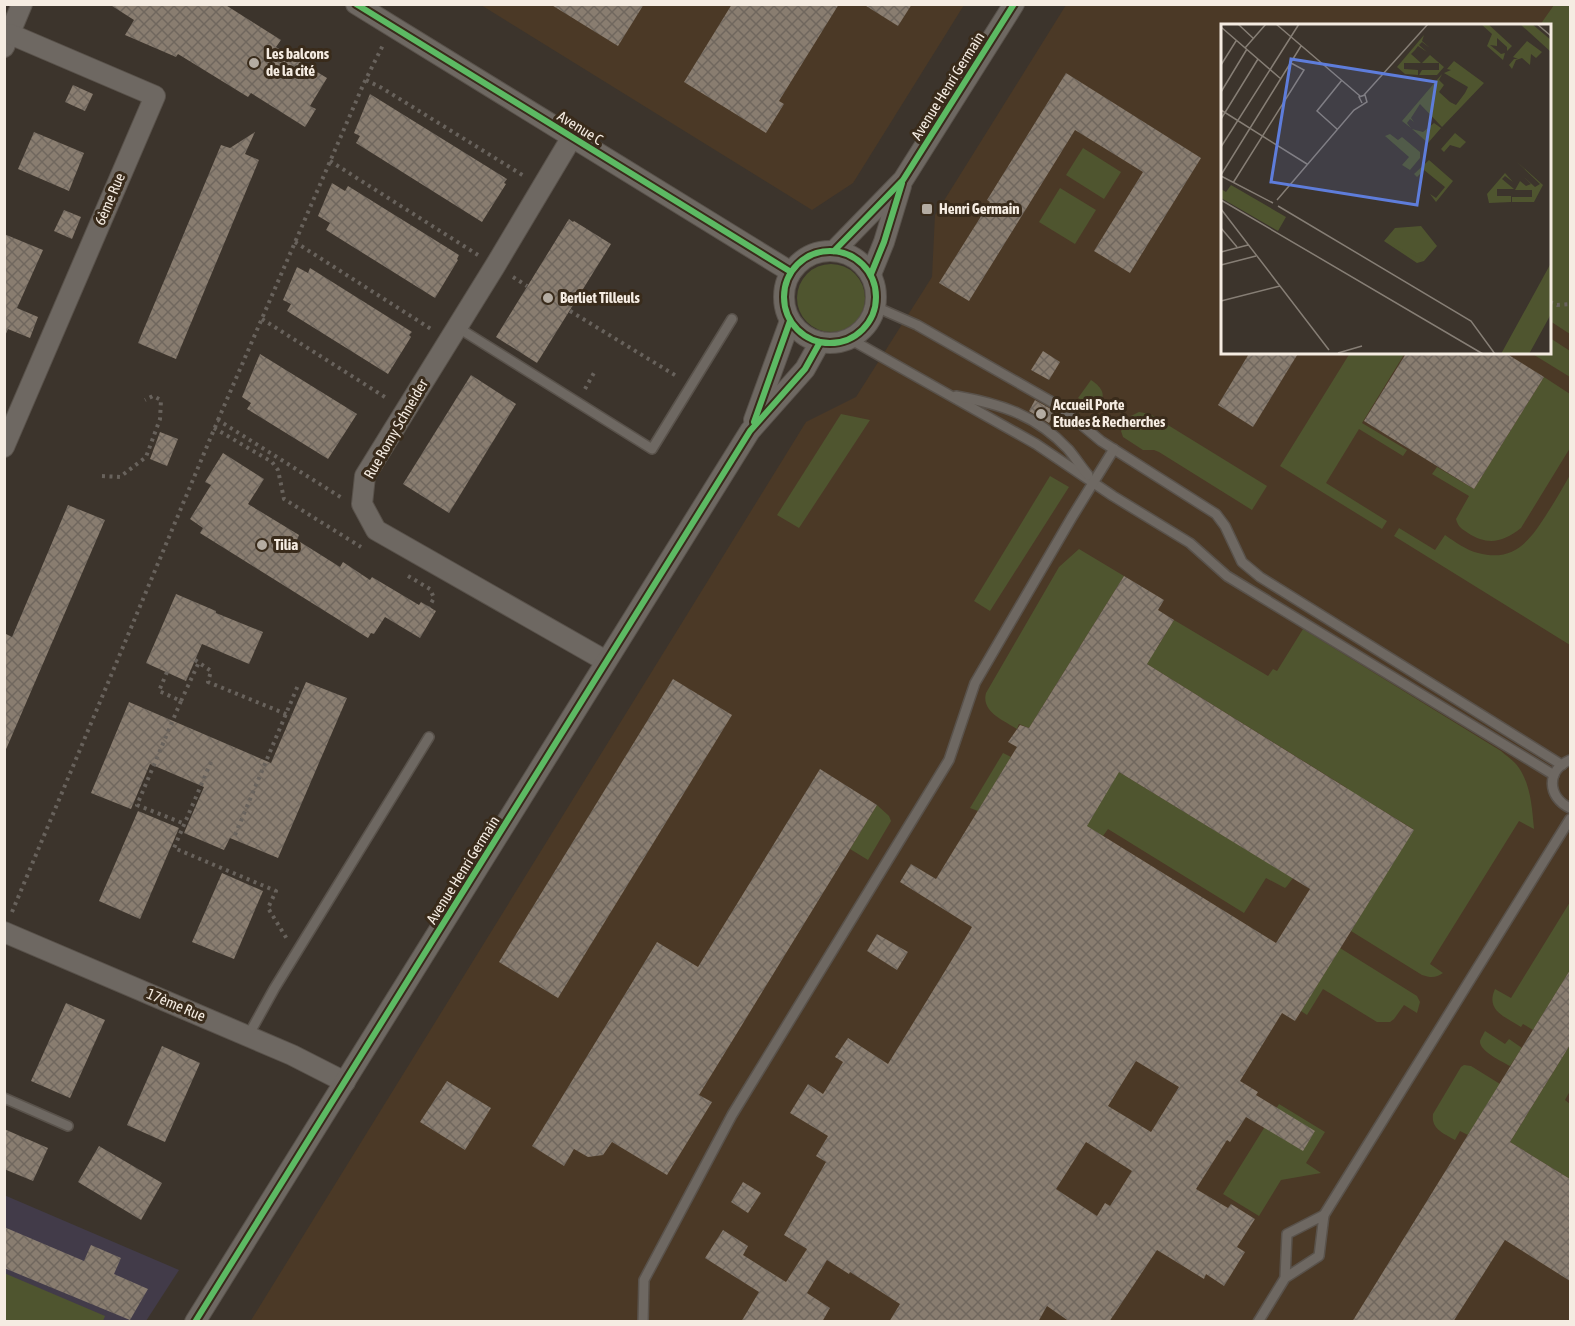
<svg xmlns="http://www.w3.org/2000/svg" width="1575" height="1326" font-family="'Asap Condensed',sans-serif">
<defs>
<pattern id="building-cross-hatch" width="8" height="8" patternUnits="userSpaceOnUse" patternTransform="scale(1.5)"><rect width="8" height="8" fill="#897d70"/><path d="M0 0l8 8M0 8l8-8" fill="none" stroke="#70675e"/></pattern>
</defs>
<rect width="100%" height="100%" fill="#3c342c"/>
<g fill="#4b3926" fill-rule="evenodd">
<polygon points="481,5 964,5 853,183 812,210"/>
<path d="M1066,5h504v1316l-1320,1 556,-900 50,-25 76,-120 3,-62zM1222,26h328v326h-328z"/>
</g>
<polygon fill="#423b49" points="4,1195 179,1270 146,1321 5,1321"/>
<g fill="#4f552f">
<polygon points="1554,5 1570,5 1570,334 1550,321 1550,26 1540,25"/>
<polygon points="1083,148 1121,172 1104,199 1066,175"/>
<polygon points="1060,188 1096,210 1075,244 1039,222"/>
<circle cx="831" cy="298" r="34"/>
<polygon points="1550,338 1570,351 1570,377 1531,353 1550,352"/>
<polygon points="1350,353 1405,353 1362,423 1407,450 1403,456 1359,429 1326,483 1387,521 1382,529 1280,466"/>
<path d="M1544,377l26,17v54l-49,80c-18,14 -33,18 -53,5 -6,-4 -10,-6 -12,-14l13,-23 -37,-22 5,-7 37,22z"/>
<path d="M1091,380c12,8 17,17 4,27l-17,-9z"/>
<polygon points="1139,412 1150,414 1267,486 1252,510 1159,452 1154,450 1143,450 1123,437 1121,431 1131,416"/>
<polygon points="841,414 870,420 799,528 777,515"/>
<path d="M1570,475v170l-176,-109 5,-8 36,22 10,-15c10,7 21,15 33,18 37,10 53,-14 70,-41 8,-12 15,-25 22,-37z"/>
<polygon points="1050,476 1069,487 990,611 974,601"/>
<path d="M1079,549l45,27 -95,152 -10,-4 -2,5c-14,-9 -36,-17 -31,-36l73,-126z"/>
<path d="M1174,620l94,56 5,-7 4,2 26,-42 198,122c5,5 14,10 18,17 12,18 13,40 15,61l-15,-8 -89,143 13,9c-7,5 -12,5 -21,2l-71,-44 62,-102 -49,-30 -27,7 10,-18 -221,-137 31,-3z"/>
<polygon points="1003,753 1011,757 978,811 970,808"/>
<polygon points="1091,755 1293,878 1287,886 1285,888 1266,878 1244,913 1108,829 1103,836 1058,809"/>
<polygon points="877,805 889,816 891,821 868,860 850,849"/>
<path d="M1570,902v68l-37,60 -10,-6 -2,3c-15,-10 -36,-16 -26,-38l16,9z"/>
<polygon points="1340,948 1417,996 1420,1002 1417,1013 1404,1005 1394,1019 1390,1022 1377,1022 1323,989 1307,1015 1301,1011"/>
<path d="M1485,1031l20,13 4,-5 13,9 -12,18c-7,-4 -31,-15 -30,-25 1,-3 4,-8 5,-10z"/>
<polygon points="1570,1045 1570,1091 1565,1100 1570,1104 1570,1179 1510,1142"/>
<path d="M1464,1065l7,1 29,18 -32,51 -8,-4 -5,9c-12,-7 -24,-11 -22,-26l28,-47z"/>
<polygon points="1279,1104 1325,1132 1306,1163 1321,1173 1281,1180 1259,1216 1223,1194"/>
<polygon points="4,1273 105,1316 103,1321 5,1321"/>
</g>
<g fill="url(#building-cross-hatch)" fill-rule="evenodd">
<polygon points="109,4 224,4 281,40 276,47 327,78 310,106 316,109 305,127 251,93 248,97 178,54 176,57 125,35 134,20"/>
<polygon points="550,4 644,4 618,46"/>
<polygon points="732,4 839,4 779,101 784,104 766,133 684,82"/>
<polygon points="863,4 912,4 898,26"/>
<polygon points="1066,73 1201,158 1130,273 1094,251 1143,172 1075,130 969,301 939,283 990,202 987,200"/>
<polygon points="73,85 93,94 85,111 65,102"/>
<polygon points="370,94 507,179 504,183 506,184 482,222 356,143 360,136 354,133"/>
<polygon points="34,132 84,153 69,191 18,169"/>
<polygon points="255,132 245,154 259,160 176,359 138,343 221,145 230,148"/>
<polygon points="332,183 345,191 348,186 459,255 457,259 458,260 435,298 326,230 330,223 318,216"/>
<polygon points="64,210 81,217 72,239 54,231"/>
<polygon points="569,219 573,222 574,221 611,244 537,363 496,337"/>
<polygon points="4,234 43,250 17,308 38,317 30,338 8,329 4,338"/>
<polygon points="297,267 308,273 310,268 412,332 409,335 411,337 388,374 287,311 291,304 283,300"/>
<polygon points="1043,351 1060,362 1049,380 1031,370"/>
<polygon points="1250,352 1299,352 1253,427 1218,405"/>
<polygon points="1407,352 1504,352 1544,377 1474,489 1364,421"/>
<polygon points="260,354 357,414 328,459 247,409 251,403 242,397"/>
<polygon points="471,375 516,404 449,513 403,484"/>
<polygon points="1035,400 1056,412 1049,423 1029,411"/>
<polygon points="160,432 178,439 167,466 150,459"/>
<polygon points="223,453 264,479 248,504 299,535 297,540 340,567 343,562 370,580 372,577 419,605 421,602 436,611 420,638 385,617 374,634 371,633 368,638 200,533 203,528 190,519 211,485 205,482"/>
<polygon points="68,505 105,520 4,754 4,633 12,637"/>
<path d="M1124,576l40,24 -6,10 16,10 -27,44 267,166 -119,191 -13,-8 -42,68 18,11 -2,3 59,36 -12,20 -57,-34 -16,25 -3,-2 -31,49 32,19 3,-4 24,15 -18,28 8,5 -21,34 -18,-12 -2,5 -47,-29 -48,72h-39l-23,-16 -9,16h-149l11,-18 -50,-32 -1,2 -22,-14 -20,33 23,15 -8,14h-81l18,-30 -54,-34 18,-28 25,16 -5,9 43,27 21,-33 -23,-14 42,-73 -10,-6 12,-20 -38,-23 18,-29 15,10 20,-32 -8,-5 13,-19 40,26 84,-137 -72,-45 11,-18 25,15 81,-132 -9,-5 12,-17 9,3zM1119,772l191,117 -34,54 -189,-117zM1136,1061l43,26 -28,45 -43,-26zM1086,1142l46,29 -22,35 -5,-3 -8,13 -41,-27z"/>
<polygon points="176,594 216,611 216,613 263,632 249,664 202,644 186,681 146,663"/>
<polygon points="673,679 732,715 558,998 499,962"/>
<polygon points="306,682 347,698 278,858 230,838 224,850 184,833 204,787 150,764 131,809 91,793 129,702 271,763"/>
<polygon points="820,769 877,805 699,1095 712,1102 667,1175 612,1142 603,1155 588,1157 574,1149 564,1166 532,1146 657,942 698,967"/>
<polygon points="138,811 179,828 140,919 99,901"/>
<polygon points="222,873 263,891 234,959 192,942"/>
<polygon points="877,934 908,952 897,970 867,951"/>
<polygon points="1570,970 1570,1045 1510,1142 1570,1179 1570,1281 1505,1240 1453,1322 1352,1322"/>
<polygon points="66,1003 105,1020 70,1098 31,1081"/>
<polygon points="162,1046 200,1063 165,1142 127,1125"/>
<polygon points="447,1081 491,1108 465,1150 420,1122"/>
<polygon points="4,1129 48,1148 33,1181 4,1169"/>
<polygon points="99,1146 162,1183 141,1220 78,1182"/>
<polygon points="743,1182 761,1193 748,1213 731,1202"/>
<polygon points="4,1227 84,1261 91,1245 121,1258 114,1274 148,1289 130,1320 4,1268"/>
</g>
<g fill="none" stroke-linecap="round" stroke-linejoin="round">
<g stroke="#59524b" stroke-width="12">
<g id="service">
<polyline points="876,307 917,325 1059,406 1101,441 1216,514 1225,526 1242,562 1260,577 1562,765"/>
<polyline points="457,327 652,449 732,319"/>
<polyline points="850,339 1036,444 1113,496 1190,543 1227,576 1554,775"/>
<path d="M956,396c45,8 80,19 112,53 7,8 13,18 20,26"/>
<path d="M1570,760c-24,10 -23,37 0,48"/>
<polyline points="248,1036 274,989 429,737"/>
<polyline points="4,1098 68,1126"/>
<polyline points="1324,1215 1570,819"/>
<polyline points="643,1322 644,1280 732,1115 949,760 975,683 1072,517 1114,449"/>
<polyline points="1258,1322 1285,1278 1319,1256 1324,1215 1287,1234 1285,1278"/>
</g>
</g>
<g stroke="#59524b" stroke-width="22">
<g id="minor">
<polyline points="356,4 791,272"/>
<polyline points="4,47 22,4"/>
<polyline points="572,137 495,266 365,476 362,504 376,530 606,661"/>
<circle cx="830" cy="297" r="46"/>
<polyline points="834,251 903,180 1014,4"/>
<polyline points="871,274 884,242 901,186"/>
<polyline points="754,420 790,321"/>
<polyline points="4,447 155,96 10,34"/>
<polyline points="4,932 292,1055 345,1082"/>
<polyline points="195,1322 750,431 805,369 820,342"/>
</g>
</g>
<g stroke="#68625c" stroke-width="4" stroke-dasharray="3 4.5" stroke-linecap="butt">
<polyline points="366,80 382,88 524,176"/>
<polyline points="330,161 478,255"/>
<polyline points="295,242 431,329"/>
<polyline points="513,277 527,286"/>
<polyline points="1550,302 1557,305 1570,304"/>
<polyline points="570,311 678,377"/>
<polyline points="262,319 388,399"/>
<polyline points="585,389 595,371"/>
<polyline points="218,420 364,83 383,45"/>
<polyline points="214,428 272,462 278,470 284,499 361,547"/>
<polyline points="102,476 120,477 146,457 160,419 161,400 153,396 145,400"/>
<polyline points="408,576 430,589 434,598 429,607"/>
<polyline points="195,660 211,671 208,682 286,714 291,715"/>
<polyline points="167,672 159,691 181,701 137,805 185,824"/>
<polyline points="181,701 199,662"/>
<polyline points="211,762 174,848 276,891 268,908 287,939"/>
<polyline points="235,835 299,683"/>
<polyline points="12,912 218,420 342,498"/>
</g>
<use href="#service" stroke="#6e6862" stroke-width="9"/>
<use href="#minor" stroke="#6e6862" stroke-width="20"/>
<g stroke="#392b1b" stroke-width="10">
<g id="cycleway">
<polyline points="356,4 791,272"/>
<circle cx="830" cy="297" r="46"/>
<polyline points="834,251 903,180 1014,4"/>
<polyline points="871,274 884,242 902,183"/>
<polyline points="754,422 790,321"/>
<polyline points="195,1322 750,431 805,369 820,342"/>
</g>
</g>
<use href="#cycleway" stroke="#5cba63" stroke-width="6"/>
</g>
<g fill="#b4aca2" stroke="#392b1b" stroke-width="2">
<circle cx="254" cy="63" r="6"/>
<rect x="921" y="203" width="12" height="12" rx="3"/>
<circle cx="548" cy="298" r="6"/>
<circle cx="1041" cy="414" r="6"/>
<circle cx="262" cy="545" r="6"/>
</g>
<g text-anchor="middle" stroke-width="6" stroke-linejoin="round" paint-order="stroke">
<g font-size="15" font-weight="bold" fill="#f5ece2" stroke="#392b1b" text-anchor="start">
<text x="266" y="59">Les balcons<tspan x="266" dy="17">de la cité</tspan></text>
<text x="939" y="214">Henri Germain</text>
<text x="560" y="303">Berliet Tilleuls</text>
<text x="1053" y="410">Accueil Porte<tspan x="1053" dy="17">Etudes &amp; Recherches</tspan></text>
<text x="274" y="550">Tilia</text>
</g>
<g font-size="15" fill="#f5ece2" stroke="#392b1b">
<text transform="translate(948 86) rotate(-58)" y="5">Avenue Henri Germain</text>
<text transform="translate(580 128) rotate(32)" y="5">Avenue C</text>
<text transform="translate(110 199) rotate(-67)" y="5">6ème Rue</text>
<text transform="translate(396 429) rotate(-60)" y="5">Rue Romy Schneider</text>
<text transform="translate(463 870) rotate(-58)" y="5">Avenue Henri Germain</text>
<text transform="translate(176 1005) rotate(23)" y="5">17ème Rue</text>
</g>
</g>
<g transform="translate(1221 24)">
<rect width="330" height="330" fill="#3c342c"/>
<path d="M260,0h7l24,22 -5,5v-4l-10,-9v8l-7,-1 11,9 4,-1 -2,7 -16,-14 5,-12zM299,0h12l19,16v12zM203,11l-2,6 8,7 -8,-6 -3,3 8,7 -9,-6 -3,4 8,7 -8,-7 -4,4 10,9h-17v6l14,1v5l-13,-1 -8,-7zM306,17l15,11 -6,6 -5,-4 -1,11 -8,-7 -6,2 -4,9 -3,-4 5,-6h4l-5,-2zM209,31l14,12 -7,8h-18l3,-5h17v-7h-17zM233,37l30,22 -42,44 -22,-23 -9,14 3,4 -4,-3 -3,4 4,5 -9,-7 40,-47 -3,6 5,5 -5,7 11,10 6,3 9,-12 3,-6 -24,-14 7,-3 -4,-1zM213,99l7,5 -13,15 -16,-14 11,3zM234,109l11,9 -6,6 -10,-3 -6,7 -3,-3zM169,110l8,6 4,-3 18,15v6l-10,12 -8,-5 7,-8 -24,-21zM208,136l24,21 -17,21 -6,-8 6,4 9,-11 -21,-17 -7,7 -3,-3zM295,137l27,24 -9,17h-22v-5h20v-7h-17l5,-9 6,5 5,-2 -7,-7 11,10 5,-3zM284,149l8,9 -8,-6 -3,3 12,10h-17v7h14v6l-22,1 -2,-9zM10,161l55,32 -8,14 -57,-33v-9l5,3zM200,202l16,20 -13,15 -7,2 -33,-22 11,-13zM330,239v51l-22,40h-28z" fill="#4f552f"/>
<path d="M179,206l30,20 -8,9 -34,-16z" fill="#4f552f"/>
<path fill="none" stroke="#867e75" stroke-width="1.5" d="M17,0l16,15M55,0l84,72M316,0l14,12M0,3l60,52M24,24l21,-24M0,41l15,-24M0,68l26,-43M143,71l64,-71M0,86l86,54M0,95l37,-60M116,105l-20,-18 25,-31M0,123l78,-123M0,151l80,-129M0,152l52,27M12,159l71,-113 -13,-7M0,176l262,154M56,176l77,-90 13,-8 -2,-7 -6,2 3,6M57,182l193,115 24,33M0,185l108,141M0,204l16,19M0,228l27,-7M0,241l35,-9M0,277l59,-15M117,329l24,-7"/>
<path fill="#5e7ddb" fill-opacity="0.15" stroke="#5e7ddb" stroke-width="3" d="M70,35l145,23 -19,123 -146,-23z"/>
<rect width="330" height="330" fill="none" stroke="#f5ece2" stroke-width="3"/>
</g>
<rect width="1575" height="1326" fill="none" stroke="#f5ece2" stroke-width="12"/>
</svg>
